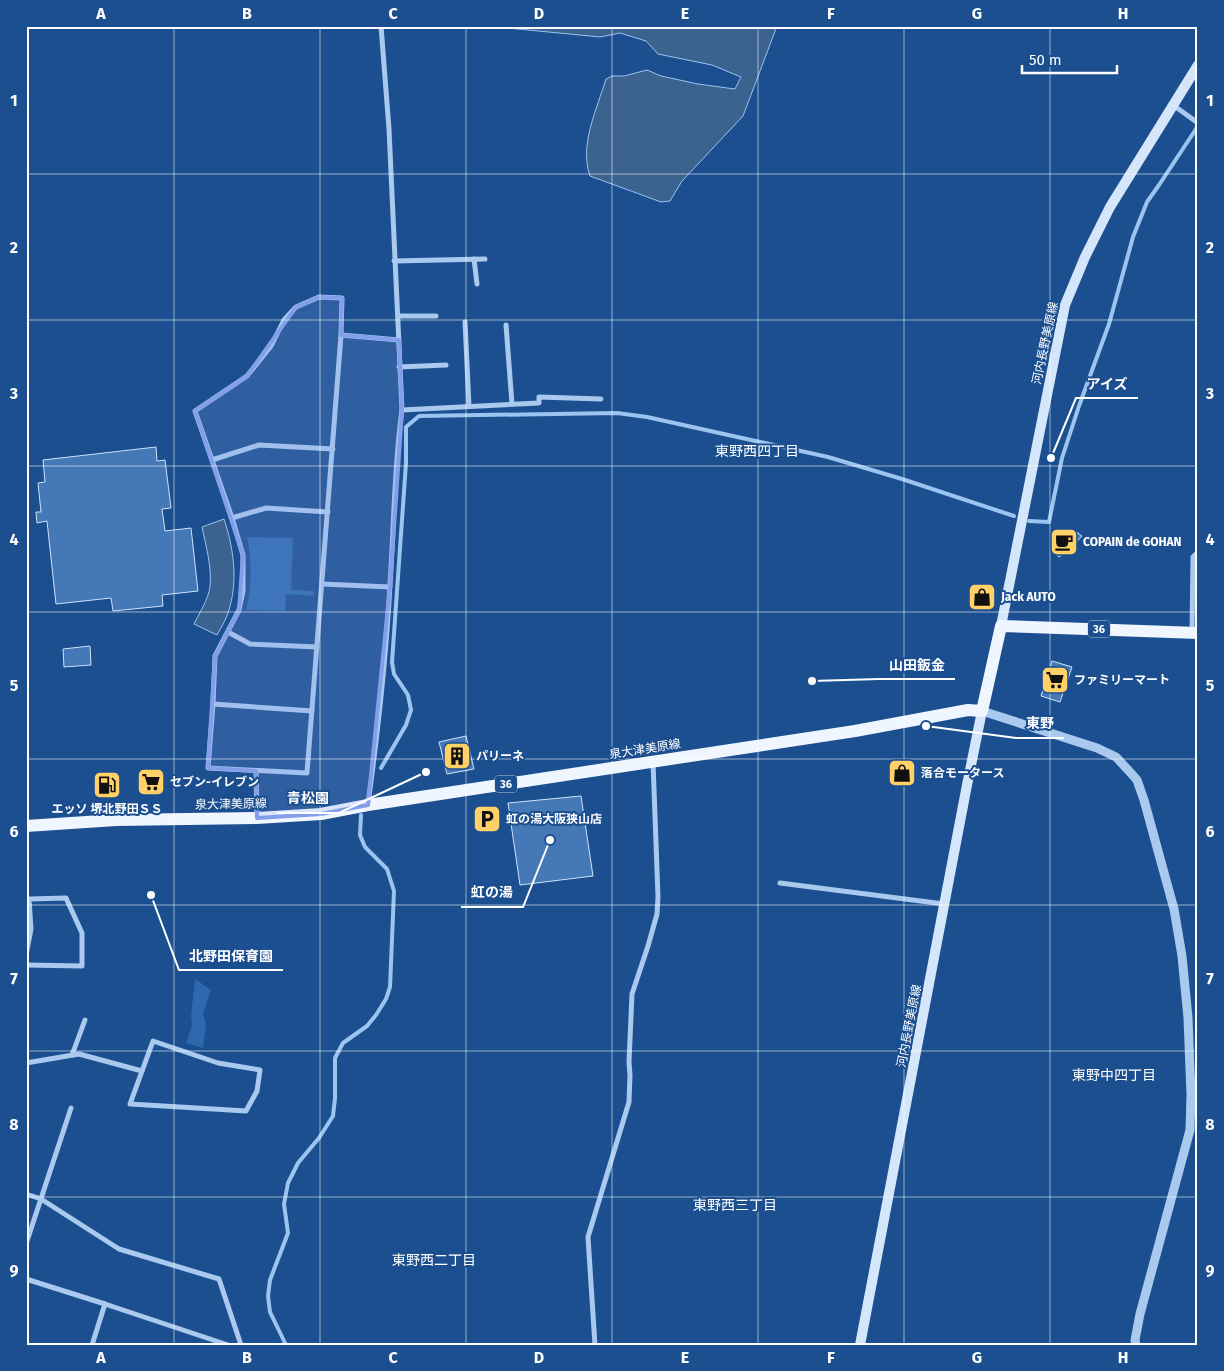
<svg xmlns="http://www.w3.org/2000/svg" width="1224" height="1371" font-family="'Fira Sans','Noto Sans JP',sans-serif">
<rect width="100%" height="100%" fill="#1b4f8f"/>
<g fill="#2e69ad">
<path d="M247,537l46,1 -2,52 23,1v5l-28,-2 -1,17 -39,-1c6,-24 6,-49 1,-73z"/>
<polygon points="195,979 211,990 203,1014 206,1024 203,1048 186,1043 192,1026 191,1016"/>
</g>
<g fill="#3c6290" stroke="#9cc4f0">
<path d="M487,26h290l-34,90 -61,65 -12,20 -9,1 -71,-26c-11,-31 7,-67 16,-97l6,-3h12l23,-6 14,6 37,8 37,5 6,-12 -29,-12 -54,-11 -12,-13 -26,-8 -20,4z"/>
<path d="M224,519c9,27 14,59 6,87 -2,10 -8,20 -13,29l-23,-11c6,-12 14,-24 16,-37 2,-20 -4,-41 -8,-60z"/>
</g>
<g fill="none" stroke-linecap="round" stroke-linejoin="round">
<g stroke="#9cc4f0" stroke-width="4">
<polyline points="1029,521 1049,522 1062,458 1079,406 1109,324 1133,237 1147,202 1159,185 1198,126"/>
<polyline points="381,768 406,725 411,710 408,695 394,674 392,662 406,463 406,427 419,416 617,413 647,417 828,457 902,479 1014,516"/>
<polyline points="286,1345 270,1312 268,1296 270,1280 288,1233 284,1204 288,1183 298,1163 319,1138 333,1116 335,1098 335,1058 343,1043 367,1026 376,1015 386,999 390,987 394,891 387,869 365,847 360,835 361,815"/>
</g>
</g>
<g fill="#4478b7" stroke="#cfe3fa">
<polygon points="156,447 157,461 165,460 171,508 162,509 165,531 191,528 198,591 162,595 163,606 113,611 111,598 56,604 47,521 37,523 36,512 41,512 38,483 45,482 43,460"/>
<polygon points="1075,531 1082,536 1064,555 1063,554 1059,557 1051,549 1055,545 1052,542 1061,533"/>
<polygon points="90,646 91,665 64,667 63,649"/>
<polygon points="1052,661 1072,667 1060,702 1041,696"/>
<polygon points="466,736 474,769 447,774 439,742"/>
<polygon points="581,796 593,876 520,885 508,803"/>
</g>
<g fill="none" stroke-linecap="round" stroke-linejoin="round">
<g stroke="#a9c9ee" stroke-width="5">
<polyline points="1173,105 1198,123"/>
<polyline points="474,259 477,284"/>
<polyline points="394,261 485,259"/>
<polygon points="319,297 342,298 341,335 307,773 208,768 213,704 215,656 239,610 243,591 243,555 232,518 195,411 247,376 271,346 284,320 296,307"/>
<polyline points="398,316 436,316"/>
<polyline points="465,322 469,406"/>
<polyline points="506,325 512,404"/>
<polyline points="341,335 399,340"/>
<polyline points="399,367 446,365"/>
<polyline points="402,410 539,403 539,397 601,399"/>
<polyline points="212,460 259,445 333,449"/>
<polyline points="232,518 266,508 328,512"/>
<polyline points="322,584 390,587"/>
<polyline points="228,632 250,644 317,647"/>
<polyline points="1192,632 1193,557 1198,552"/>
<polyline points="213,704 312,711"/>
<polyline points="256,771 257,817"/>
<path d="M368,804c10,-73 18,-146 22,-220 4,-58 4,-117 12,-174l-13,-281 -8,-103"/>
<polyline points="780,883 944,904"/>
<polyline points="26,955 31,929 29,899 66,898 82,933 82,966 26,965"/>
<polygon points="153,1041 218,1063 260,1070 257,1091 246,1111 130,1104"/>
<polyline points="72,1055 85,1020"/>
<polyline points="26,1063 79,1054 142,1071"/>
<polyline points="26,1194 41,1199 119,1249 219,1279 241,1345"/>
<polyline points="26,1244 71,1108"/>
<polyline points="26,1279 105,1304 92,1345"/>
<polyline points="105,1304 228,1345"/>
<polyline points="595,1345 588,1237 629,1102 630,1075 629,1062 632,994 648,946 657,914 658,897 653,762"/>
</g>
<polyline stroke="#a9c9ee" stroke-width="9" points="982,711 1097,748 1116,757 1129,771 1137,780 1144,800 1174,909 1182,956 1188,1018 1191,1095 1190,1130 1140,1314 1135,1340 1136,1345"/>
<g stroke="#d6e6fa" stroke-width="10">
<polyline points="1001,626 1065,305 1085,257 1110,207 1198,65"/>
<polyline points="860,1345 967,785 982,711"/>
</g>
<polyline stroke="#f0f6ff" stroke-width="12" points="26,826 116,820 257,818 321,814 368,805 855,731 968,710 982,711 1001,626 1198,633"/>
</g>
<path fill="#839eea" fill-opacity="0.2" stroke="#839eea" stroke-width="4" stroke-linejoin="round" d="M319,297l23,1 -1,37 58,5 3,70 -12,177 -22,218 -47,9 -64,4 -1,-47 -48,-3 7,-112 24,-46 4,-55 -48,-144 52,-35 49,-69z"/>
<path fill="none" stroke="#fff" stroke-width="1" stroke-opacity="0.55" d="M174,26v1319M320,26v1319M466,26v1319M612,26v1319M758,26v1319M904,26v1319M1050,26v1319M26,174h1172M26,320h1172M26,466h1172M26,612h1172M26,759h1172M26,905h1172M26,1051h1172M26,1197h1172"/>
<defs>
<g id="cafe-square" transform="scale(1.4375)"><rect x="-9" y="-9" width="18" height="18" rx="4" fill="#ffd166" stroke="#1b4f8f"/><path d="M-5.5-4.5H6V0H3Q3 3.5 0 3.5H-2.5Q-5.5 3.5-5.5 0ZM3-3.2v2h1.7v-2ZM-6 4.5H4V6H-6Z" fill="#111"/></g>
<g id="shop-square" transform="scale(1.4375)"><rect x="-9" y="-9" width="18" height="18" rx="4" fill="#ffd166" stroke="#1b4f8f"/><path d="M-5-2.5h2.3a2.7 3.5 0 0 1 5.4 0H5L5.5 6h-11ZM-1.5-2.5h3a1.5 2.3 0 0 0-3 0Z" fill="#111"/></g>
<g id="supermarket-square" transform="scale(1.4375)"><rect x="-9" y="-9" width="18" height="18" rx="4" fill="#ffd166" stroke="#1b4f8f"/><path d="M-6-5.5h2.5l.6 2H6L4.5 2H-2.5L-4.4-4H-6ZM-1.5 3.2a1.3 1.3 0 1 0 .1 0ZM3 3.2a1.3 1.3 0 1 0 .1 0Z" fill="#111"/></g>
<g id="building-square" transform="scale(1.4375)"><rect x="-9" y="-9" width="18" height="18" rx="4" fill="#ffd166" stroke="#1b4f8f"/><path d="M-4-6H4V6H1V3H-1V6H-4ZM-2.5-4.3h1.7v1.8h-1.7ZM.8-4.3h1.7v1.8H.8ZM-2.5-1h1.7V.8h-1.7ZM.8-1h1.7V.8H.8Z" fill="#111"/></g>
<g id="fuel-square" transform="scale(1.4375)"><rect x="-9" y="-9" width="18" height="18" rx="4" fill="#ffd166" stroke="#1b4f8f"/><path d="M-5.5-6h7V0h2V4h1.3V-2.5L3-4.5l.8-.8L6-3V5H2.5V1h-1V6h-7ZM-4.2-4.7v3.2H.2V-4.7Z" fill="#111"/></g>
<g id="parking-square" transform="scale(1.4375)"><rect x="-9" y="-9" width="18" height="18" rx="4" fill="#ffd166" stroke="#1b4f8f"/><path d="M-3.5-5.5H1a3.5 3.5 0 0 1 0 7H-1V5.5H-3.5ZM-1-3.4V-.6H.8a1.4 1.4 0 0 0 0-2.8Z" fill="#111"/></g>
</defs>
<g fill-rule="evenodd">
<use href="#cafe-square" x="1064" y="542"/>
<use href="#shop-square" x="982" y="597"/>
<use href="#supermarket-square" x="1055" y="680"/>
<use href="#building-square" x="457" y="756"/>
<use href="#shop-square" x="902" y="773"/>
<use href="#supermarket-square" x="151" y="782"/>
<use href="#fuel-square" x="107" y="785"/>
<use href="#parking-square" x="487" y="819"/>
</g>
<g text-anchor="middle" stroke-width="4" stroke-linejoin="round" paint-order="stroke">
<g fill="#1b4f8f" stroke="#bbcadd" stroke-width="1">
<rect x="1088" y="620.5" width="22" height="17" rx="4"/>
<rect x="495" y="775.5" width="22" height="17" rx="4"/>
</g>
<g font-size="11" font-weight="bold" fill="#fff">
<text x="1099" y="633">36</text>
<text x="506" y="788">36</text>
</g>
<g font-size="12" fill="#fff" stroke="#1b4f8f">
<text transform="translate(1045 343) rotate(-78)" y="4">河内長野美原線</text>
<text transform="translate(645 749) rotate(-9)" y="4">泉大津美原線</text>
<text transform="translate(231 804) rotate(-1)" y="4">泉大津美原線</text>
<text transform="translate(909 1026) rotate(-79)" y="4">河内長野美原線</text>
</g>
<g font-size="12" font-weight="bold" fill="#fff" stroke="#1b4f8f" text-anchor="start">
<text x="1083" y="546">COPAIN de GOHAN</text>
<text x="1001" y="601">Jack AUTO</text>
<text x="1074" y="684">ファミリーマート</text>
<text x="476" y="760">パリーネ</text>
<text x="921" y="777">落合モータース</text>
<text x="170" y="786">セブン-イレブン</text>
<text x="107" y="813" text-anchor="middle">エッソ 堺北野田ＳＳ</text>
<text x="506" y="823">虹の湯大阪狭山店</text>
</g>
<g font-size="14" fill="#fff" stroke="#1b4f8f">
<text x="757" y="456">東野西四丁目</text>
<text x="1114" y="1080">東野中四丁目</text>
<text x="735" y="1210">東野西三丁目</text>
<text x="434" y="1265">東野西二丁目</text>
</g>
</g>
<path fill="none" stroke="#fff" stroke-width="2" d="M1051 458L1076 398H1138M812 681L879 679H955M926 726L1016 738H1064M426 772L339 813H277M550 840L523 907H461M151 895L179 970H283"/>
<g fill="#fff" stroke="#1b4f8f" stroke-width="2">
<circle cx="1051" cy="458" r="5"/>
<circle cx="812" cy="681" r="5"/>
<circle cx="926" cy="726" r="5"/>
<circle cx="426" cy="772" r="5"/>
<circle cx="550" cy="840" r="5"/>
<circle cx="151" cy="895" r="5"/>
</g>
<g font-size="14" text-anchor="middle" font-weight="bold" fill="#fff" stroke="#1b4f8f" stroke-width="4" stroke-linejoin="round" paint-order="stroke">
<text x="1107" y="389">アイズ</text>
<text x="917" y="670">山田鈑金</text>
<text x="1040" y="728">東野</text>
<text x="308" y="803">青松園</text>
<text x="492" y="897">虹の湯</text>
<text x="231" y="961">北野田保育園</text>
</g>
<rect width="1224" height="1371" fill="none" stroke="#1b4f8f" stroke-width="55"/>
<path d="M1022 65v8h95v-8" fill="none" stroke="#ffffff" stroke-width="2.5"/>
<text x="1029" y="65" font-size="15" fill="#ffffff" stroke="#1b4f8f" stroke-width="4" paint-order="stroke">50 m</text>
<rect x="28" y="28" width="1168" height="1316" fill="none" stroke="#fff" stroke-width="2"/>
<g font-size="16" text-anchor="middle" font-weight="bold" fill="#fff">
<text x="101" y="19">A</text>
<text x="247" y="19">B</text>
<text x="393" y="19">C</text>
<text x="539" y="19">D</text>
<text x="685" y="19">E</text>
<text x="831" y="19">F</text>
<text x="977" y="19">G</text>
<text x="1123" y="19">H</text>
<text x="14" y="106">1</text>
<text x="1210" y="106">1</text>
<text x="14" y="253">2</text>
<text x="1210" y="253">2</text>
<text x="14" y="399">3</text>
<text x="1210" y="399">3</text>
<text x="14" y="545">4</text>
<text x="1210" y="545">4</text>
<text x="14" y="691">5</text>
<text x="1210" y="691">5</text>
<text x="14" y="837">6</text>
<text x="1210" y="837">6</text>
<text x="14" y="984">7</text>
<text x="1210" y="984">7</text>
<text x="14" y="1130">8</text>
<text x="1210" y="1130">8</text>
<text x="14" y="1276">9</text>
<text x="1210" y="1276">9</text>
<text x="101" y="1363">A</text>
<text x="247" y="1363">B</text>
<text x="393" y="1363">C</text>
<text x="539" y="1363">D</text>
<text x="685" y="1363">E</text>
<text x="831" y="1363">F</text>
<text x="977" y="1363">G</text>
<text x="1123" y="1363">H</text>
</g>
</svg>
